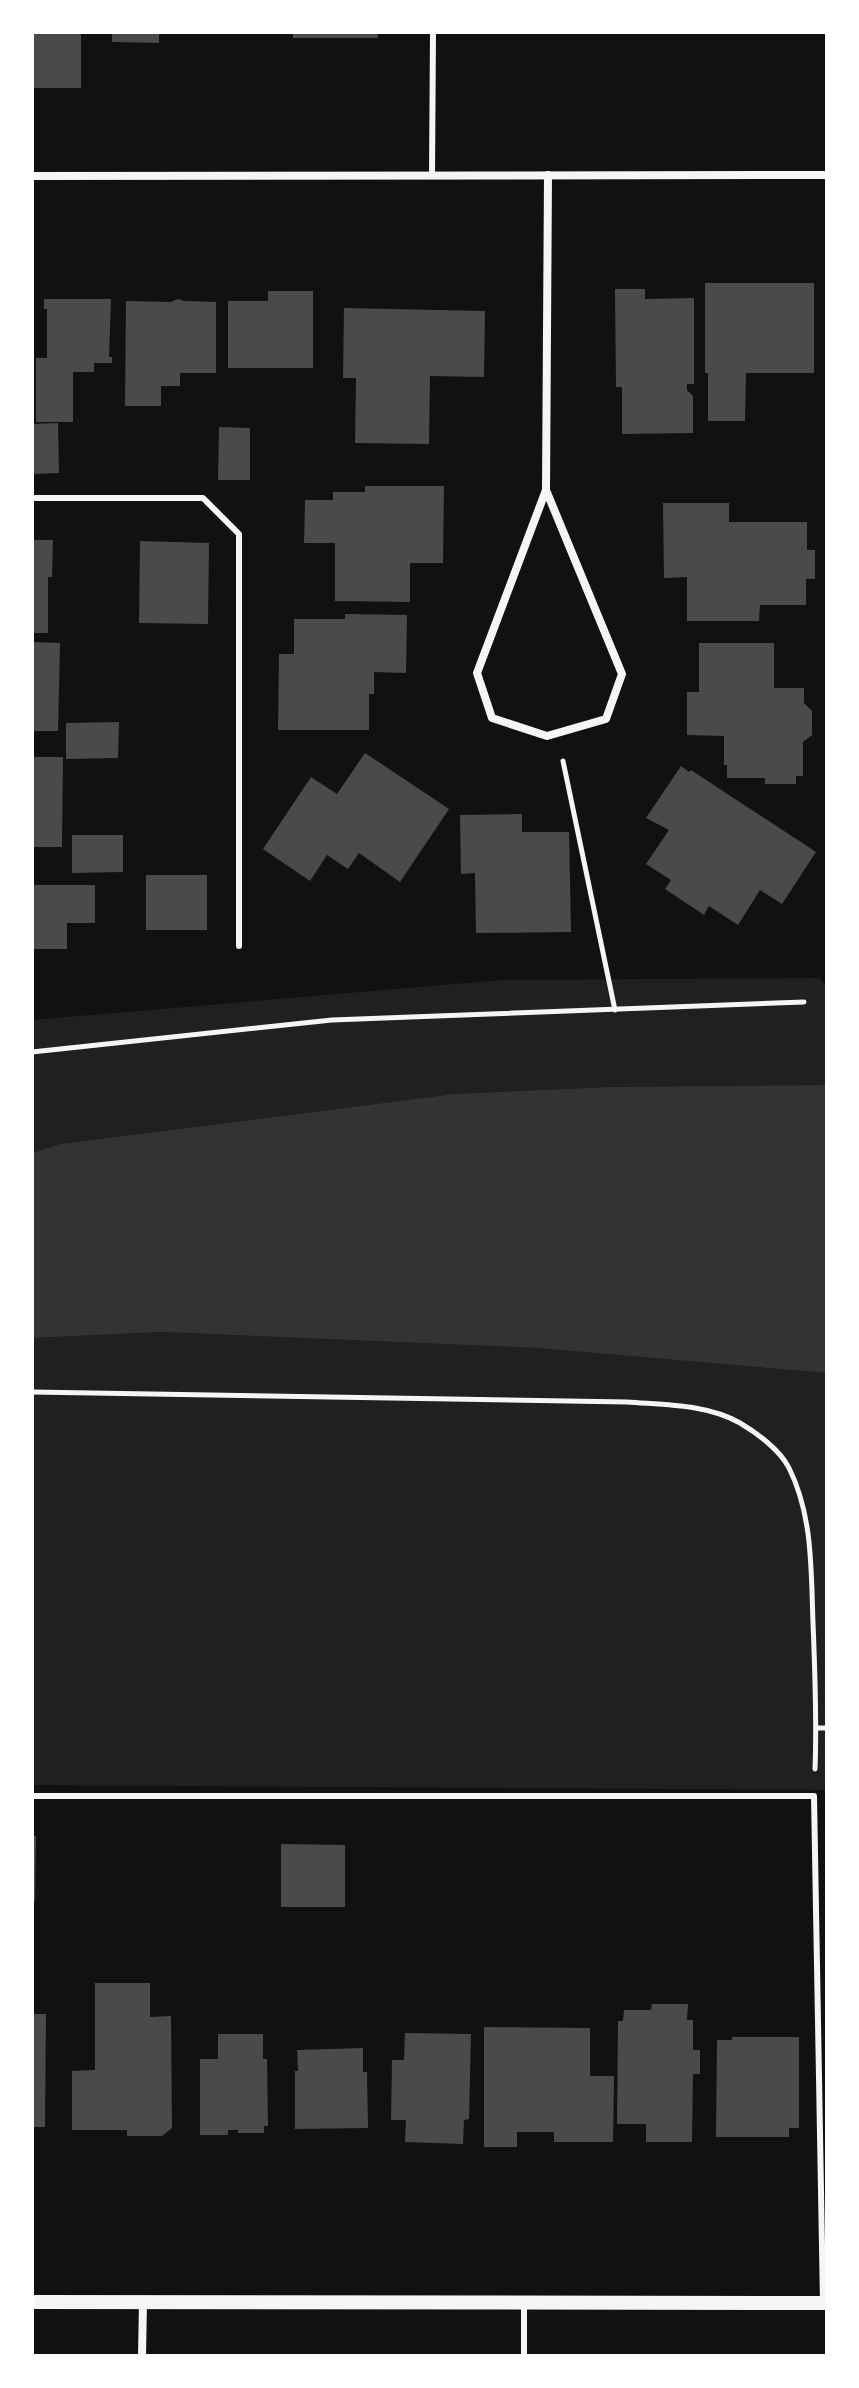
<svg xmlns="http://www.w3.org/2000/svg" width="859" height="2388" font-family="Helvetica,sans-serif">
<rect width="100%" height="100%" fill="#111"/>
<g fill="#202020">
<polygon points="819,978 827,986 827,1085 608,1087 454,1094 60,1144 32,1153 32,1020 502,980"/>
<polygon points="162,1332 537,1348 827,1373 827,1790 32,1785 32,1338"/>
</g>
<polygon fill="#333" points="827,1085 827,1373 537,1348 162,1332 32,1338 32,1153 60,1144 454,1094 608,1087"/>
<g fill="#4a4a4a">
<rect x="32" y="32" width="49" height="56"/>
<polygon points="112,32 159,32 159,43 112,42"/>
<rect x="293" y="32" width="85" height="6"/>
<polygon points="705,283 814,283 814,373 746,373 745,421 708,421 708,373 705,373"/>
<polygon points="615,289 645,289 645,299 694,298 694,384 687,384 687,390 693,396 693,433 622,434 622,387 616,387"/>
<polygon points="268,291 313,291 313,368 228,368 228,301 268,301"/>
<polygon points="44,299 111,299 109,357 112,357 112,363 94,363 94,372 73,372 73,422 36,422 36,358 47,358 47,309 44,309"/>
<polygon points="178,299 184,301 216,302 216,373 180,373 180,386 161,386 161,406 125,406 126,301 171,302"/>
<polygon points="344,308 485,311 484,377 430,376 429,444 355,443 356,378 343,378"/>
<polygon points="58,423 59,473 32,474 32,424"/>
<polygon points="219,427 250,428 250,480 218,480"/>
<polygon points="365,486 444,486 443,563 410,563 410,602 335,601 335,543 304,543 305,500 333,500 333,492 365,492"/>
<polygon points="663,503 729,503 729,522 807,522 807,550 815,550 815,579 806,579 806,605 760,605 759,621 687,621 687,577 664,578"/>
<polygon points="32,540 53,540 52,577 48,577 48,633 32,633"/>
<polygon points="140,541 209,543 208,624 139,623"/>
<polygon points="345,614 407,615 406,673 374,672 374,694 369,694 369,730 278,730 279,654 294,654 294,619 345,619"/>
<polygon points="32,642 60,643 58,731 32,731"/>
<polygon points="699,643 774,643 774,688 804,688 804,703 812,711 812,735 803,742 803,776 796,776 796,784 765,784 765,778 727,778 727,765 724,765 724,736 687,735 687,692 699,692"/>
<polygon points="119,722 118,758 66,759 66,723"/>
<polygon points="365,753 449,809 400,882 359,853 348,869 327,855 310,881 263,849 311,777 337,794"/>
<polygon points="32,757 63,757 62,847 32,847"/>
<polygon points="681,766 689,772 691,770 816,852 782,904 760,890 738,925 709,906 704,915 665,889 671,880 646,864 669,830 646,818"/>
<polygon points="522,814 522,832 569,832 571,932 476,933 475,873 461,874 460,815"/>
<polygon points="72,835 123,835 123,872 72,873"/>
<rect x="146" y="875" width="61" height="55"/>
<polygon points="32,885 95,885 95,923 67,923 67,949 32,949"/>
<polygon points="32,1836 36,1836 35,1901 32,1901"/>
<polygon points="281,1844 345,1845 345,1907 281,1907"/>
<polygon points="95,1983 150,1983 150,2017 171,2016 172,2128 162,2136 127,2136 127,2130 72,2130 72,2071 95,2070"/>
<polygon points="652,2004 688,2004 687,2020 693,2020 693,2050 700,2050 700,2074 693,2074 692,2142 646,2142 646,2124 617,2124 618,2021 623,2021 624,2010 651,2010"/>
<polygon points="32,2014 46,2014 45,2127 32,2127"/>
<polygon points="484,2027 590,2028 590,2076 614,2076 613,2142 554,2142 554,2132 517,2132 517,2147 484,2147"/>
<polygon points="405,2033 471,2034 469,2119 464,2120 463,2144 405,2142 406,2120 391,2120 392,2060 404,2060"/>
<polygon points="218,2034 263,2034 263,2059 267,2059 268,2126 264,2126 264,2133 238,2133 238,2130 228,2130 228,2135 200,2135 200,2059 218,2059"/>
<polygon points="732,2037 799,2037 799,2128 789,2128 789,2137 716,2137 717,2040 732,2040"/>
<polygon points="363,2048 363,2072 367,2072 368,2128 295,2129 295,2071 298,2071 297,2050"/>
</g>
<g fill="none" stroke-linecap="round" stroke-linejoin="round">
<g stroke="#f5f5f5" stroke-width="5">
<polyline points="563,761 615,1010"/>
<polyline points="32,1052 332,1020 804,1002"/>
<path d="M32,1392l595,10c37,3 80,2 113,21 17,10 40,27 49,45 24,48 22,103 24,155 2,49 4,97 2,146"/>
<polyline points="817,1728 827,1728"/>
</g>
<g stroke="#f5f5f5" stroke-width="6">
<polyline points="432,175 433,32"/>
<polyline points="32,498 203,498 239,534 239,946"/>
<polyline points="32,1796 814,1796 823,2303"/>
<polyline points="524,2356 524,2302"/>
</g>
<g stroke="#f5f5f5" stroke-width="8">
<polyline points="32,176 827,175"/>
<polyline points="546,490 622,674 606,719 547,736 492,718 477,673 546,490 548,175"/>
<polyline points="142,2356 143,2302"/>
</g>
<polyline stroke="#f5f5f5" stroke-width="14" points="32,2302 827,2303"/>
</g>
<rect width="859" height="2388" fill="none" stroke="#ffffff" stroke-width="68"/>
</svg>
